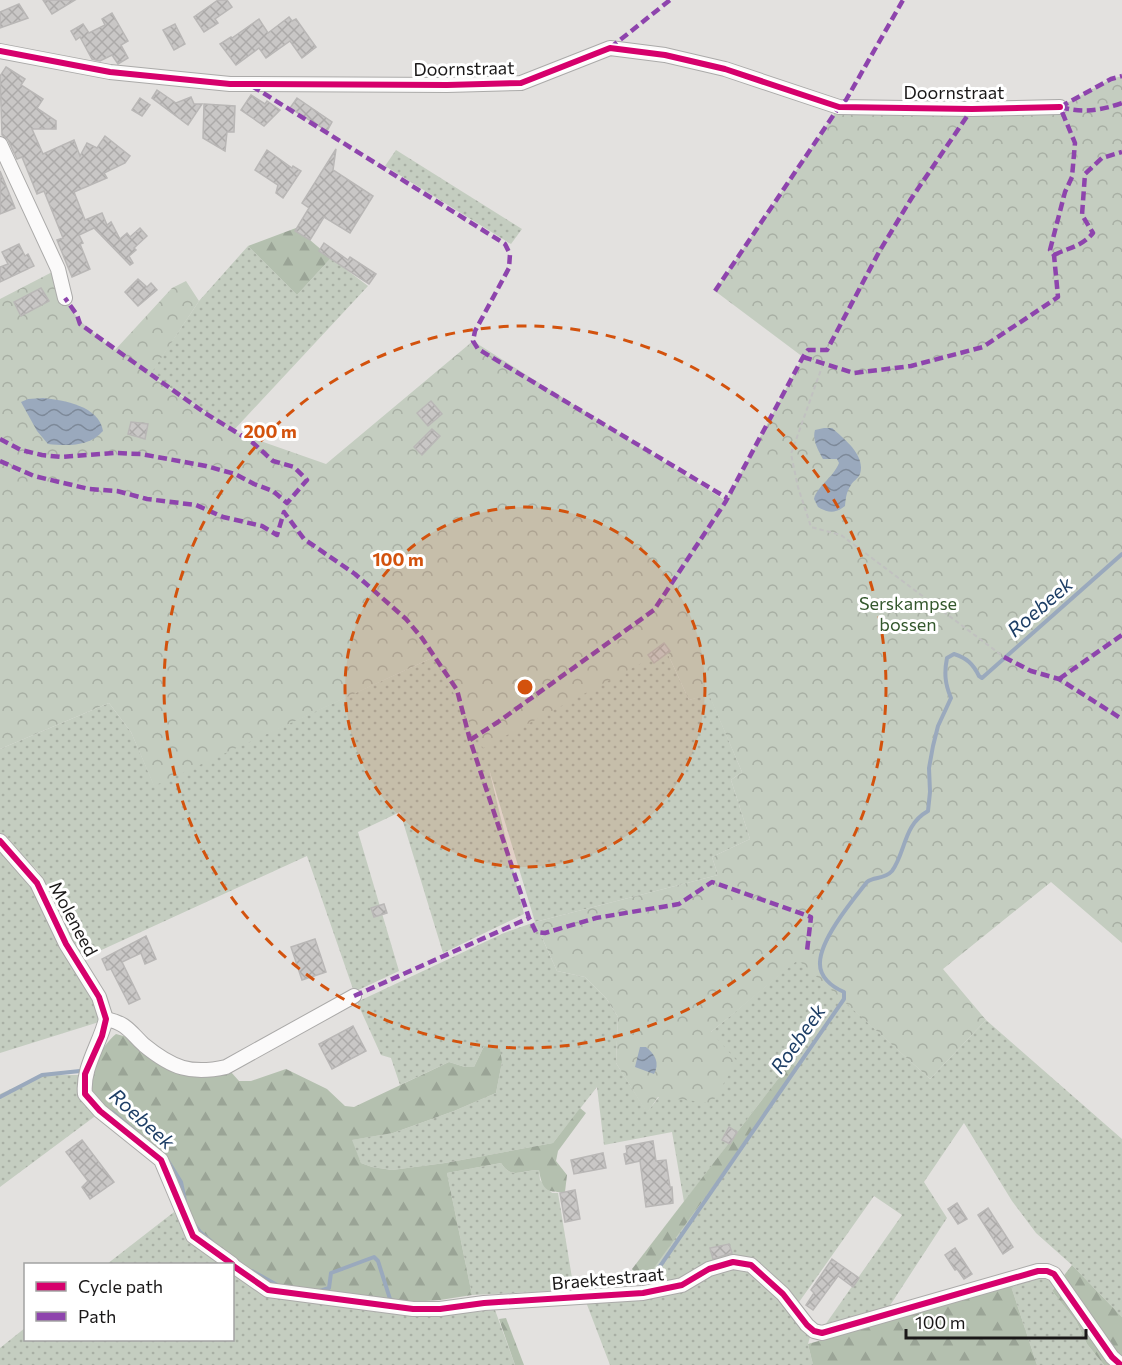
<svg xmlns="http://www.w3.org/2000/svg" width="1122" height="1365" font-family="Commissioner,sans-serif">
<defs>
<pattern id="grass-dots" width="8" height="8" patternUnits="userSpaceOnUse" patternTransform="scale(1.5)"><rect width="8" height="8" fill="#c4cdc0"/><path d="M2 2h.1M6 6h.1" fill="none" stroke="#a8afa4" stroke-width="1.8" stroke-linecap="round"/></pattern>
<pattern id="forest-firs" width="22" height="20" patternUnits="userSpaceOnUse" patternTransform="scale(1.5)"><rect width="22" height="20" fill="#b4c0af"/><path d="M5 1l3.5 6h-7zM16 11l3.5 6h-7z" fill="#9aa496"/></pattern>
<pattern id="park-crowns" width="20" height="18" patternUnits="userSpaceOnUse" patternTransform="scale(1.5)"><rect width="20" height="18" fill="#c4cdc0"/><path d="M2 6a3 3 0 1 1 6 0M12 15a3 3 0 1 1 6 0" fill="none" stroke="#a8afa4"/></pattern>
<pattern id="water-waves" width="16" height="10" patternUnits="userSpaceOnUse" patternTransform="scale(1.5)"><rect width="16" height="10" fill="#9aa9bd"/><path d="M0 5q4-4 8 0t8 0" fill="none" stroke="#7d8999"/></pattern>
<pattern id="building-cross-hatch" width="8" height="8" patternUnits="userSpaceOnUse" patternTransform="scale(1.5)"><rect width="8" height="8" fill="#c9c7c6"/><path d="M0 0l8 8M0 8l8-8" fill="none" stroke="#acaaa9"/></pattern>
</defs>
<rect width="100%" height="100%" fill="#e3e1df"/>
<g fill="url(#grass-dots)">
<polygon points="396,150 522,229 511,244 385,166"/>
<polygon points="248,246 297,295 331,258 368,286 233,431 150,374 199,301"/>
<polygon points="666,650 689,700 709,694 742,772 731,780 750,839 712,857 718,875 535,922 557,971 585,977 606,998 618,1017 616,1063 647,1112 711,1032 798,959 930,1079 986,1020 1122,1139 1122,1317 1072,1265 1036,1233 1012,1201 964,1123 924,1182 947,1218 889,1307 825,1325 902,1215 874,1196 797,1305 751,1262 643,1289 640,1286 798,1069 791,1062 684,1202 672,1132 604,1145 597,1087 553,1143 445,1163 392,1170 372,1167 361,1163 351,1140 393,1133 454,1111 496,1093 502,1062 484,1046 474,1067 465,1067 449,1062 400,1085 391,1058 381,1055 357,1002 504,933 535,922 489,769 524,914 443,953 400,812 358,832 399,971 354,992 307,856 84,958 68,934 38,871 0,835 0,749 109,703 131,732 154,785 434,657"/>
<polygon points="0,849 33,886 97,1007 99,1022 0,1053"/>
<polygon points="41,1075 80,1075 98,1114 0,1187 0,1094"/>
<path d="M501,1163c11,17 20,7 38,7l1,10 12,13h6l16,97 -102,5 -25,-122z"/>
<polygon points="174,1212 188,1238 225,1264 107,1264"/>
<polygon points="743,1267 761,1277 810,1337 808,1344 813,1365 610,1365 586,1302 713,1271"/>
<polygon points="233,1270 268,1296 407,1316 434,1316 495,1310 515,1365 0,1365 0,1348 25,1328 26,1340 232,1340"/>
<polygon points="1039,1278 1053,1279 1057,1284 1052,1291 1076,1321 1087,1344 1104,1365 1037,1365 1011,1286"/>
</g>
<g fill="url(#forest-firs)">
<polygon points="296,228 331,258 297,295 248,246"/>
<path d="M116,1034l15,4 20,17 80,17 8,9h12l35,-12 41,20 18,17 9,1 95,-45 16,5h9l10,-21 16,3 2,13 -6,31 -42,18 -61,22 -41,7 9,23 11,4 20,3 53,-7 108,-20 27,-35 6,5 -28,38 -2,10 11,14 -2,17c-19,1 -23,-3 -26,-22 -19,0 -27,10 -38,-7l-54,10 25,122 -32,5 -42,3 -30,-7 -71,-6 -36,-12 -58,-40 -7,-9 -31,-71 -76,-66c1,-20 11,-45 27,-58z"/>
<polygon points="791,1062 798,1069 643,1283 632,1269"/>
<polygon points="1072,1265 1122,1317 1122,1365 1104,1365 1087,1344 1076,1321 1052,1291"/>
<polygon points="1011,1286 1037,1365 813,1365 808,1344"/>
<polygon points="506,1318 524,1365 515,1365 499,1319"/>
</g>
<path fill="url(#park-crowns)" d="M1122,76v867l-71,-61 -108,87 43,51 -56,59 -132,-119 -87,72 26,29 -25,42 -54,-6 -11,16 -31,-50 2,-46 -12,-19 -21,-21 -28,-6 -22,-49 183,-47 -6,-18 38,-18 -19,-59 11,-8 -33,-77 -20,5 -23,-50 -183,98 -49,-91 -280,129 -23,-54 -22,-29 -109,46v-450l58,-30c2,9 3,20 7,29 10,22 31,38 50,52l57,-62 14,-7 13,20 -49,74 82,56 94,33 147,-123 253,160 77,-144 -88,-66 124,-184h221l51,-28z"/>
<g fill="url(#water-waves)">
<path d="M43,398c21,2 56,8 60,33 -14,16 -36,15 -55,13l-11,-13 -16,-29 7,-3z"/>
<path d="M824,428h8c12,11 34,27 28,46 -2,5 -7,7 -9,11 -5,8 -5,12 -6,21 -10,8 -17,7 -27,1l-4,-8c3,-13 19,-21 25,-36l-2,-4h-14c-5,-9 -11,-19 -8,-29z"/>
<path d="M640,1047h6c9,7 14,16 8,27l-19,-7z"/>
</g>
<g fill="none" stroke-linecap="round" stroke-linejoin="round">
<g stroke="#9aa9bd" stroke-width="4">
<polyline points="0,1097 42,1075 80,1071"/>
<polyline points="112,1112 136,1132"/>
<polyline points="168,1161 181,1182 185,1201"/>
<polyline points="194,1224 200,1232 212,1242"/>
<polyline points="252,1271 277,1285"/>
<path d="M645,1288l199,-289v-7c-12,-5 -25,-15 -24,-30 1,-24 32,-61 47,-80 7,-6 17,-2 25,-11 14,-19 11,-46 36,-60l2,-19 -1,-24 4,-22 5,-20 13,-28c-6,-14 -7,-25 -4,-40l7,-4c13,4 19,10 25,22l3,2 140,-124"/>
<polyline points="320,1291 329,1288 331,1273 374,1257 378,1261 390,1299 395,1301"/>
</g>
</g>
<g fill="url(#building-cross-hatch)" stroke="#b9b7b6" stroke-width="1.5">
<polygon points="43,0 75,0 52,14"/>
<polygon points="218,0 227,0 232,7 215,19 218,23 204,32 194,17"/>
<polygon points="19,4 28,18 0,28 0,12"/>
<polygon points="112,13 128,41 121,45 128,58 118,64 112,55 100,61 92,59 80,37 76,40 71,31 83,24 89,33 105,25 102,19"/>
<polygon points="289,17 292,21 296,19 316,47 302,58 290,41 266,58 259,48 236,65 220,44 231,37 232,38 259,19 268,33"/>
<polygon points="175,24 185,44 174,50 163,30"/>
<polygon points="6,67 25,79 21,85 43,99 37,108 56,121 56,129 32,129 43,154 74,140 80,156 87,143 97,148 105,136 130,156 125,163 104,173 107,178 74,192 85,220 102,213 107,225 111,222 120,239 127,233 130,237 140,228 147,236 134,248 136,250 129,256 133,263 130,265 94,228 79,235 83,243 80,244 90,269 72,277 57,240 63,238 44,191 37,194 22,157 17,159 8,140 2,135 0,76"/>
<polygon points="157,90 176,103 191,97 194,104 202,104 188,125 152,98"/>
<polygon points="251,95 265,104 267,101 280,110 264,126 241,110"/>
<polygon points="140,98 150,105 142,116 132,110"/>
<polygon points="297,98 332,122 327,131 290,108"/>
<polygon points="204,104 235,106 234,132 227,132 225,151 203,138"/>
<polygon points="336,149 333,170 373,196 350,233 324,217 310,240 295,231 309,208 302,203"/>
<polygon points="267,150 292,168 293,166 301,171 283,198 276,193 278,185 255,170"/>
<polygon points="0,171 15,208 0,214"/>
<polygon points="324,243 348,260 350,257 376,274 369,284 319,251"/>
<polygon points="19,244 25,256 28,254 34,266 0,282 0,267 8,264 2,252"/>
<polygon points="138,279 147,287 151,283 157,290 138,306 125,292"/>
<polygon points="41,288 49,301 21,316 14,302"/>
<polygon points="431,401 442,414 428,426 417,413"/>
<polygon points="131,422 148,424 145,439 128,434"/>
<polygon points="432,429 440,436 422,455 414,447"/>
<polygon points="664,643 670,651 654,663 648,655"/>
<polygon points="384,904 387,913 374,917 371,908"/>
<polygon points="146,936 156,959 145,964 141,953 122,962 140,999 129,1004 111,969 107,970 102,959"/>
<polygon points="315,939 326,972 302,980 291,947"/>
<polygon points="353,1026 366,1051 332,1069 319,1044"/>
<polygon points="729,1127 737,1132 730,1144 722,1140"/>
<polygon points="82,1140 114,1182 90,1199 82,1187 88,1181 66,1152"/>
<polygon points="653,1141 656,1161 666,1160 670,1187 672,1187 673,1203 646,1207 640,1161 626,1164 624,1154 627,1153 626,1146"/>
<polygon points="603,1153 606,1168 574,1174 571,1160"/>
<polygon points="575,1190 580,1219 565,1222 560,1193"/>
<polygon points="957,1203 967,1219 958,1224 948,1209"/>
<polygon points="988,1208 1013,1247 1003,1254 978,1215"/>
<polygon points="729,1244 732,1253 713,1259 710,1248"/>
<polygon points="955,1248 972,1274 964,1279 957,1269 955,1270 945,1255"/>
<polygon points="832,1259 859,1278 853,1287 838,1276 813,1310 806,1305 814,1293 811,1290"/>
</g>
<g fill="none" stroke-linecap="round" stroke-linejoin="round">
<g stroke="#abaaa9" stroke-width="16">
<g id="minor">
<polyline points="0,51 110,72 230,84 447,85 521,83 610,48 665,55 725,69 839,107 972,109 1060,107"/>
<polyline points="0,144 58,269 65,298"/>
<polyline points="0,841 37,883 66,944 99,997 106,1019"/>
<path d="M106,1019c-6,25 -24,49 -21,75l15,17 61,49 32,76 39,28"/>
<path d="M106,1019c22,5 23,12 38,26 28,23 47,30 82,22l128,-71"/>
<polyline points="232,1265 268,1290 413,1309 440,1309 484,1303 643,1293 682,1285 709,1269 733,1262 751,1265 783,1294 807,1325 814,1331 822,1333 1038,1271 1047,1271 1054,1274 1112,1357 1121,1365"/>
</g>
</g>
<polyline stroke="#c1c1c0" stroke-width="2" stroke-dasharray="4.5 3" stroke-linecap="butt" points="823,364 791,454 798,487 811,527 841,535 1004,657"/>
<use href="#minor" stroke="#fbfafa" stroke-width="14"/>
<g stroke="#8e44ad" stroke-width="4.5" stroke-dasharray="9 4.5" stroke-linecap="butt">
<polyline points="610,48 670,0"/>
<polyline points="252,86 505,244 510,254 509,268 475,331 473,341 478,349 727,498"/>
<polyline points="1060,107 1111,79 1122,76"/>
<path d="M1060,107c23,6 39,4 62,-4"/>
<path d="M1054,255c16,-8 27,-8 39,-22l-11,-18 3,-41 17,-16 20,-6"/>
<polyline points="715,291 839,107 846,100 903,0"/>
<polyline points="803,357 854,373 911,366 983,347 1058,297 1054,255 1050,250 1065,192 1072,177 1075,143 1060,107"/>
<polyline points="0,439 21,450 42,455 61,457 115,453 141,454 206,466 235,474 254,484 273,491 287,503 307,480 294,467 273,461 252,442 205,413 80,324 77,315 65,298"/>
<polyline points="0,461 34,476 89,489 117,491 147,499 196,505 223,517 262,526 277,535 284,512 304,539 355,574 406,619 422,638 457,690 470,740 529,918 536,932 545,933 596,918 679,904 712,882 811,917 807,951"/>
<polyline points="1004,657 1031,671 1059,679 1122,719"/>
<polyline points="1059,679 1122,635"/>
<polyline points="470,740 498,722 654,610 726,501 803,357 808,350 827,350 879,252 911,199 972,109"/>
<polyline points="354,996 529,918"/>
</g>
<g stroke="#fff" stroke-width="10">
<g id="cycleway">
<polyline points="0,51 110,72 230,84 447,85 521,83 610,48 665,55 725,69 839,107 972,109 1060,107"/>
<polyline points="0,841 37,883 66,944 99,997 106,1019 102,1036 85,1074 85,1094 100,1111 161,1160 193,1236 232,1264"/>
<polyline points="232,1265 268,1290 413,1309 440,1309 484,1303 643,1293 682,1285 709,1269 733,1262 751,1265 783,1294 807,1325 814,1331 822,1333 1038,1271 1047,1271 1054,1274 1112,1357 1121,1365"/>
</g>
</g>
<use href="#cycleway" stroke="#d6006c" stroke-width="6"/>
</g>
<circle cx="525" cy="687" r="180" fill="#d3520d" fill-opacity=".12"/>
<g fill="none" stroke="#d3520d" stroke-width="3" stroke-dasharray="10 8">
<circle cx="525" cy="687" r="180"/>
<circle cx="525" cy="687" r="361"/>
</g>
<g text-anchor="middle" stroke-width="6" stroke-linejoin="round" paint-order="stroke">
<g font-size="18" fill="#1a1818" stroke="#fff">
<text transform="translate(464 69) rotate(-1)" y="6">Doornstraat</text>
<text x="954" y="99">Doornstraat</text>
<text transform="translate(73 919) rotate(62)" y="6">Moleneed</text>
<text transform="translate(608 1279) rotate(-5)" y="6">Braektestraat</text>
</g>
<g font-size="18" fill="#34582d" stroke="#fff">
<text x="908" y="610">Serskampse<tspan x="908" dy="21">bossen</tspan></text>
</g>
<g font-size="20" font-style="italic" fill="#1c3d65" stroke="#fff">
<text transform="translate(1040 607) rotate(-41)" y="7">Roebeek</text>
<text transform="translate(798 1039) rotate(-55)" y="7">Roebeek</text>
<text transform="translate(142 1119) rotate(42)" y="7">Roebeek</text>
</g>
</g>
<circle cx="525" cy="687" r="9" fill="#d3520d" stroke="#fff" stroke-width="3"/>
<g font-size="18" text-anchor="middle" font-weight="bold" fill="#d3520d" stroke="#fff" stroke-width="6" stroke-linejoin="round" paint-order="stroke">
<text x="270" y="438">200 m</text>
<text x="398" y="566">100 m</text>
</g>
<rect x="24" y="1263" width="210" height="78" fill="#ffffff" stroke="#a3a3a3" stroke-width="1.5"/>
<rect x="36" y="1282" width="30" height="9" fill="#d6006c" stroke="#a3a3a3" stroke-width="1.5"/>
<text x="78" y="1293" font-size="18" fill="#1a1818">Cycle path</text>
<rect x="36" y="1312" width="30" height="9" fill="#8e44ad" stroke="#a3a3a3" stroke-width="1.5"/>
<text x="78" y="1323" font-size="18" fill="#1a1818">Path</text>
<path d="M906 1329v9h180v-9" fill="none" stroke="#1a1818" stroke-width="3"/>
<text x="915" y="1329" font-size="18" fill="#1a1818" stroke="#ffffff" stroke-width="4.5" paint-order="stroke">100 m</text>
</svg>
